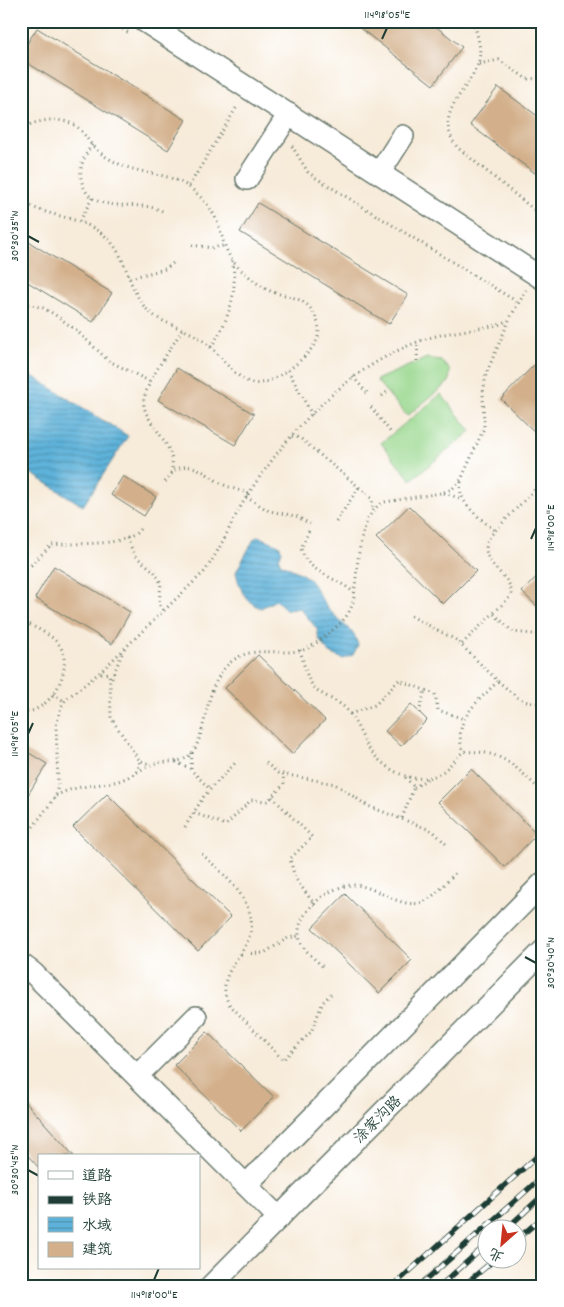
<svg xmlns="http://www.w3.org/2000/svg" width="564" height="1307" font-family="Dekko,'LXGW WenKai TC',sans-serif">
<defs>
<pattern id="water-rules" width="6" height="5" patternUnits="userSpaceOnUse" patternTransform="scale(1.25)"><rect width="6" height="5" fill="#5eb2da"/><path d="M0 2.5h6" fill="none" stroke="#4d92b2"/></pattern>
</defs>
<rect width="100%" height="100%" fill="#fff"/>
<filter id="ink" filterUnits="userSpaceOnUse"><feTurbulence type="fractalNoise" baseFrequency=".02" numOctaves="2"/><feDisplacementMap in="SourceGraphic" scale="10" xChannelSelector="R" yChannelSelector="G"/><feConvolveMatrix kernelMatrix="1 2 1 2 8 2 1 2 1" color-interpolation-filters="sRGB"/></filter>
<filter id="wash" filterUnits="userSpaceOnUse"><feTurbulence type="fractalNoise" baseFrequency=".0096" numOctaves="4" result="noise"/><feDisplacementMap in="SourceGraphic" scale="20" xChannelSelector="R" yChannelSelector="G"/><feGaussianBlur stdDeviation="1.12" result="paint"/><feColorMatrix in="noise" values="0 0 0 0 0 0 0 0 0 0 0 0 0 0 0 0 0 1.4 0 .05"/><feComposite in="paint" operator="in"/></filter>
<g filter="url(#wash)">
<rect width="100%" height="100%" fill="#f7ebd9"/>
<g fill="#98d78d" stroke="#5c8a60">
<polygon points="427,358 441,361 450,370 449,382 407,416 376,380"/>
<polygon points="441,394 471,431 411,480 381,443"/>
</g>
<g fill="url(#water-rules)" stroke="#3e7887">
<polygon points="21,369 128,436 83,506 21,467"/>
<path d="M258,536l21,9 3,6 -3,7 1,5 22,11 9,7 16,27 27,26 4,11 -5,10 -10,4 -13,-6 -6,-6 -5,-8 -2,-10 -17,-21 -13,2 -11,-10 -15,8c-16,-5 -22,-21 -25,-36l18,-33z"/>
</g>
<g id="blocks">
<g fill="#d3b08b">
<polygon points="351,21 429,21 462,47 433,85"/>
<polygon points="37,28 186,120 168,150 21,59 21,53"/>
<polygon points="498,87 543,120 543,179 470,125"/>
<polygon points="258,203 408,295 389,324 240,232"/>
<polygon points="21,237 112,293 93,322 21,278"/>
<polygon points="534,365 543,374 543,440 501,399"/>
<polygon points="177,368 254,414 235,445 158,400"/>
<polygon points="123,476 156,497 144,516 111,495"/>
<polygon points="409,506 476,571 443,604 376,538"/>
<polygon points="54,566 130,612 112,644 35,598"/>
<polygon points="543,570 543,612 522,592"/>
<polygon points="258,655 325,720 292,754 225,688"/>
<polygon points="411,704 427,720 401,746 385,731"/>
<polygon points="21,748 47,764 21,806"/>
<polygon points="471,769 537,834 505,867 438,802"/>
<polygon points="107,794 231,917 198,951 73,827"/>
<polygon points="345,894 412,960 379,993 312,928"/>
<polygon points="207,1032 274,1097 241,1131 174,1065"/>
<polygon points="21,1097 74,1156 39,1156 39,1168 21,1148"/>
</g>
</g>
</g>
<g filter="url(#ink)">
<use href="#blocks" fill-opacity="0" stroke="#6b7a6e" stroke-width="1"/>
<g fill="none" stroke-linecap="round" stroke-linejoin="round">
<g stroke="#6b7a6e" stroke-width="24">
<g id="minor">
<polyline points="144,21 543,279"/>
<polyline points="380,172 403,136"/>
<polyline points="247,179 289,114"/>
<polyline points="21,964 33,973 279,1218"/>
<polyline points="137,1076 196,1017"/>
<polyline points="246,1185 543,883"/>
<polyline points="211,1286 543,951"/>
</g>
</g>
<g stroke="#6b7a6e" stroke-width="3" stroke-dasharray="1 4" stroke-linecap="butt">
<polyline points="110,21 129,33"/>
<path d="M473,21c4,12 10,31 5,43 -11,29 -47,50 -20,84l85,69"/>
<polyline points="479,64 499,60 527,79 543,78"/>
<path d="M21,129c12,-7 28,-11 42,-8 17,3 20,13 29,24 6,7 15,13 23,17 28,15 60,8 83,33 7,6 13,14 17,22 9,20 8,37 26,53 8,6 16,14 25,19 17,9 38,5 48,25 4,6 6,15 4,23 -5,18 -47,51 -66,46 -19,-6 -30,-27 -45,-39 -20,-19 -50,-17 -66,-42 -15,-22 -15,-48 -36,-66 -25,-21 -57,-18 -84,-35"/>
<path d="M92,145c-8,11 -14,23 -10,37 9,36 57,15 82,30"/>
<polyline points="292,146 308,172 316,178 519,303"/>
<polyline points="189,186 238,105"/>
<polyline points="80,221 92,198"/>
<polyline points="543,234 539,239 543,242"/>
<polyline points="192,245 211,248 223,246"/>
<polyline points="130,278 165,269 176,261"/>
<polyline points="23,303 43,308 54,314 76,330 109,361 151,382"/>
<path d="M211,347c17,-25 28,-56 21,-86"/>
<polyline points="417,361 418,342"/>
<polyline points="288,370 312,415"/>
<polyline points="353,377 367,393"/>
<polyline points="382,396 387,392"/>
<polyline points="371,407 392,434"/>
<polyline points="292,436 300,438 367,494 372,499 373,510"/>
<path d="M171,473c9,-29 -31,-51 -27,-74 3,-18 28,-52 38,-69"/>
<path d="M165,482l10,-12c20,-10 31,5 47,14 9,4 18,7 27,9"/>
<path d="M461,482c-5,21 20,36 34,49"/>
<polyline points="444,493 462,499"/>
<polyline points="246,497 269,511 296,516 310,524"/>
<polyline points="336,522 359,487"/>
<path d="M309,531l-8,17c5,25 37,29 53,45"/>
<polyline points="127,538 135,556 154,571 161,583 159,604 164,612"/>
<path d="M21,567l10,-2 20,-20c22,-3 77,3 89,-16"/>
<polyline points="494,614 513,632 543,635"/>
<path d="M411,616l45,24 42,41c-21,22 -46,38 -35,71"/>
<path d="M21,620c12,7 31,14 39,26 15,24 -11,69 -39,66"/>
<path d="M462,644l49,-48c4,-23 -39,-32 -20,-61l45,-47"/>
<path d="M300,650c5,16 6,34 21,43 9,6 19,9 26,17 9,11 14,25 21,37 14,21 43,39 69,28 11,-5 17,-16 26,-23 40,-3 54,16 80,41"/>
<polyline points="122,654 110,682 111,718 139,760 151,765"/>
<polyline points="101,673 109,674 110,679"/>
<path d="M498,681c12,10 28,28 45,20"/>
<polyline points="53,694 64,701"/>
<polyline points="419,713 425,690"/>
<polyline points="350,714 375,705 399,680 435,694 438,710 464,719"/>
<polyline points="192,753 191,770 210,789"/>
<polyline points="176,762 190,769"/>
<polyline points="266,763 278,773 335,784 368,806 433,831 446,844"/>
<polyline points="136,772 140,765 139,760"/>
<polyline points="414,788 427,779"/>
<path d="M56,796c17,-11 43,-10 62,-15 14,-4 25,-14 38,-18 10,-2 22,0 30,-5 24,-14 14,-77 49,-99 21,-14 48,-2 71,-10 9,-4 17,-11 25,-18 11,-8 18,-16 22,-29 5,-25 3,-90 32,-100l56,-9 11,-4 9,-9 23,-52 -1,-34 3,-20 24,-56 16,-28"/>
<polyline points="272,797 312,837 290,859 295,878 315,905"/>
<polyline points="194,813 226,825 251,800 268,801 284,784 283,774"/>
<polyline points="402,818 414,787 405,777"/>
<polyline points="185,827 204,796 237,761"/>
<path d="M21,843l35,-47 2,-12 -2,-58 5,-19 5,-8 32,-25 106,-102c18,-24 27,-51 43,-76 42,-65 98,-127 173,-155 24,-9 52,-11 78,-16l10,-5"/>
<path d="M202,854c16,15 34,30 44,50 23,45 -37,61 -17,100l54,56 28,-28 12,-30 8,-8"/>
<polyline points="241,954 264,953 288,938 299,936"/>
<path d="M322,966c-8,-8 -19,-16 -22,-26 -8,-26 30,-55 53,-55 23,0 44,23 67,18 14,-4 27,-22 37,-32"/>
</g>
<use href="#minor" stroke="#fff" stroke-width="21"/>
<g stroke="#1f3d34" stroke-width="5.5">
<g id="rail">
<polyline points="505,1230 543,1195"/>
<polyline points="516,1240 543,1217"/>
<polyline points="393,1286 543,1151"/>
<polyline points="419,1286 543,1176"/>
<polyline points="440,1286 486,1245"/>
<polyline points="463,1286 494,1260"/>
</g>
</g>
<use href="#rail" stroke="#fff" stroke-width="4" stroke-dasharray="11" stroke-linecap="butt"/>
</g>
</g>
<path fill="none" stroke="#1f3d34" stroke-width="2" d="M382,39l5,-11M28,236l11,6M531,539l5,-11M28,734l5,-11M525,957l11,6M28,1170l11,6M154,1280l5,-12"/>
<g text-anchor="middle" stroke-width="5" stroke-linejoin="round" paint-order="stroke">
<g font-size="15" fill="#1f3d34" stroke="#fff">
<text transform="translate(377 1119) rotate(-45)" y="5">涂家沟路</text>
</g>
</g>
<rect width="564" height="1307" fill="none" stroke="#fff" stroke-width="55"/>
<rect x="38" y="1154" width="162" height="115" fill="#ffffff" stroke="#a5b1ae"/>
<rect x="48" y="1171" width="25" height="8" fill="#ffffff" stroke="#a5b1ae"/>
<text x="82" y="1180" font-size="15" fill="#1f3d34">道路</text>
<rect x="48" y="1196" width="25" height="8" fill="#1f3d34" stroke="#a5b1ae"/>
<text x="82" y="1204" font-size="15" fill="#1f3d34">铁路</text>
<rect x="48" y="1217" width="25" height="15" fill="url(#water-rules)" stroke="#a5b1ae"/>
<text x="82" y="1230" font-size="15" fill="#1f3d34">水域</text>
<rect x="48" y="1242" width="25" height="15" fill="#d3b08b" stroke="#a5b1ae"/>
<text x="82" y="1254" font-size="15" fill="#1f3d34">建筑</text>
<g transform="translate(502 1244) rotate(207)"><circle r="24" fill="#ffffff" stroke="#a5b1ae"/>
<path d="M0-4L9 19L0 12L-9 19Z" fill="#c8321e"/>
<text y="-8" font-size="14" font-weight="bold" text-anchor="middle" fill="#1f3d34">北</text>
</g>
<rect x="28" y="28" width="508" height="1252" fill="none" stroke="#1f3d34" stroke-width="2"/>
<g font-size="12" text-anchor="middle" fill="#1f3d34">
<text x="387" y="18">114°18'05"E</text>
<text transform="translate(14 236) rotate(-90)" y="4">30°30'35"N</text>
<text transform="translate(550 528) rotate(-90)" y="4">114°18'00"E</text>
<text transform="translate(14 734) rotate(-90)" y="4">114°18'05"E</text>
<text transform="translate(550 963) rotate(-90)" y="4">30°30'40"N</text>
<text transform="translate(14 1170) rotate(-90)" y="4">30°30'45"N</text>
<text x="154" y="1298">114°18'00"E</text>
</g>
</svg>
